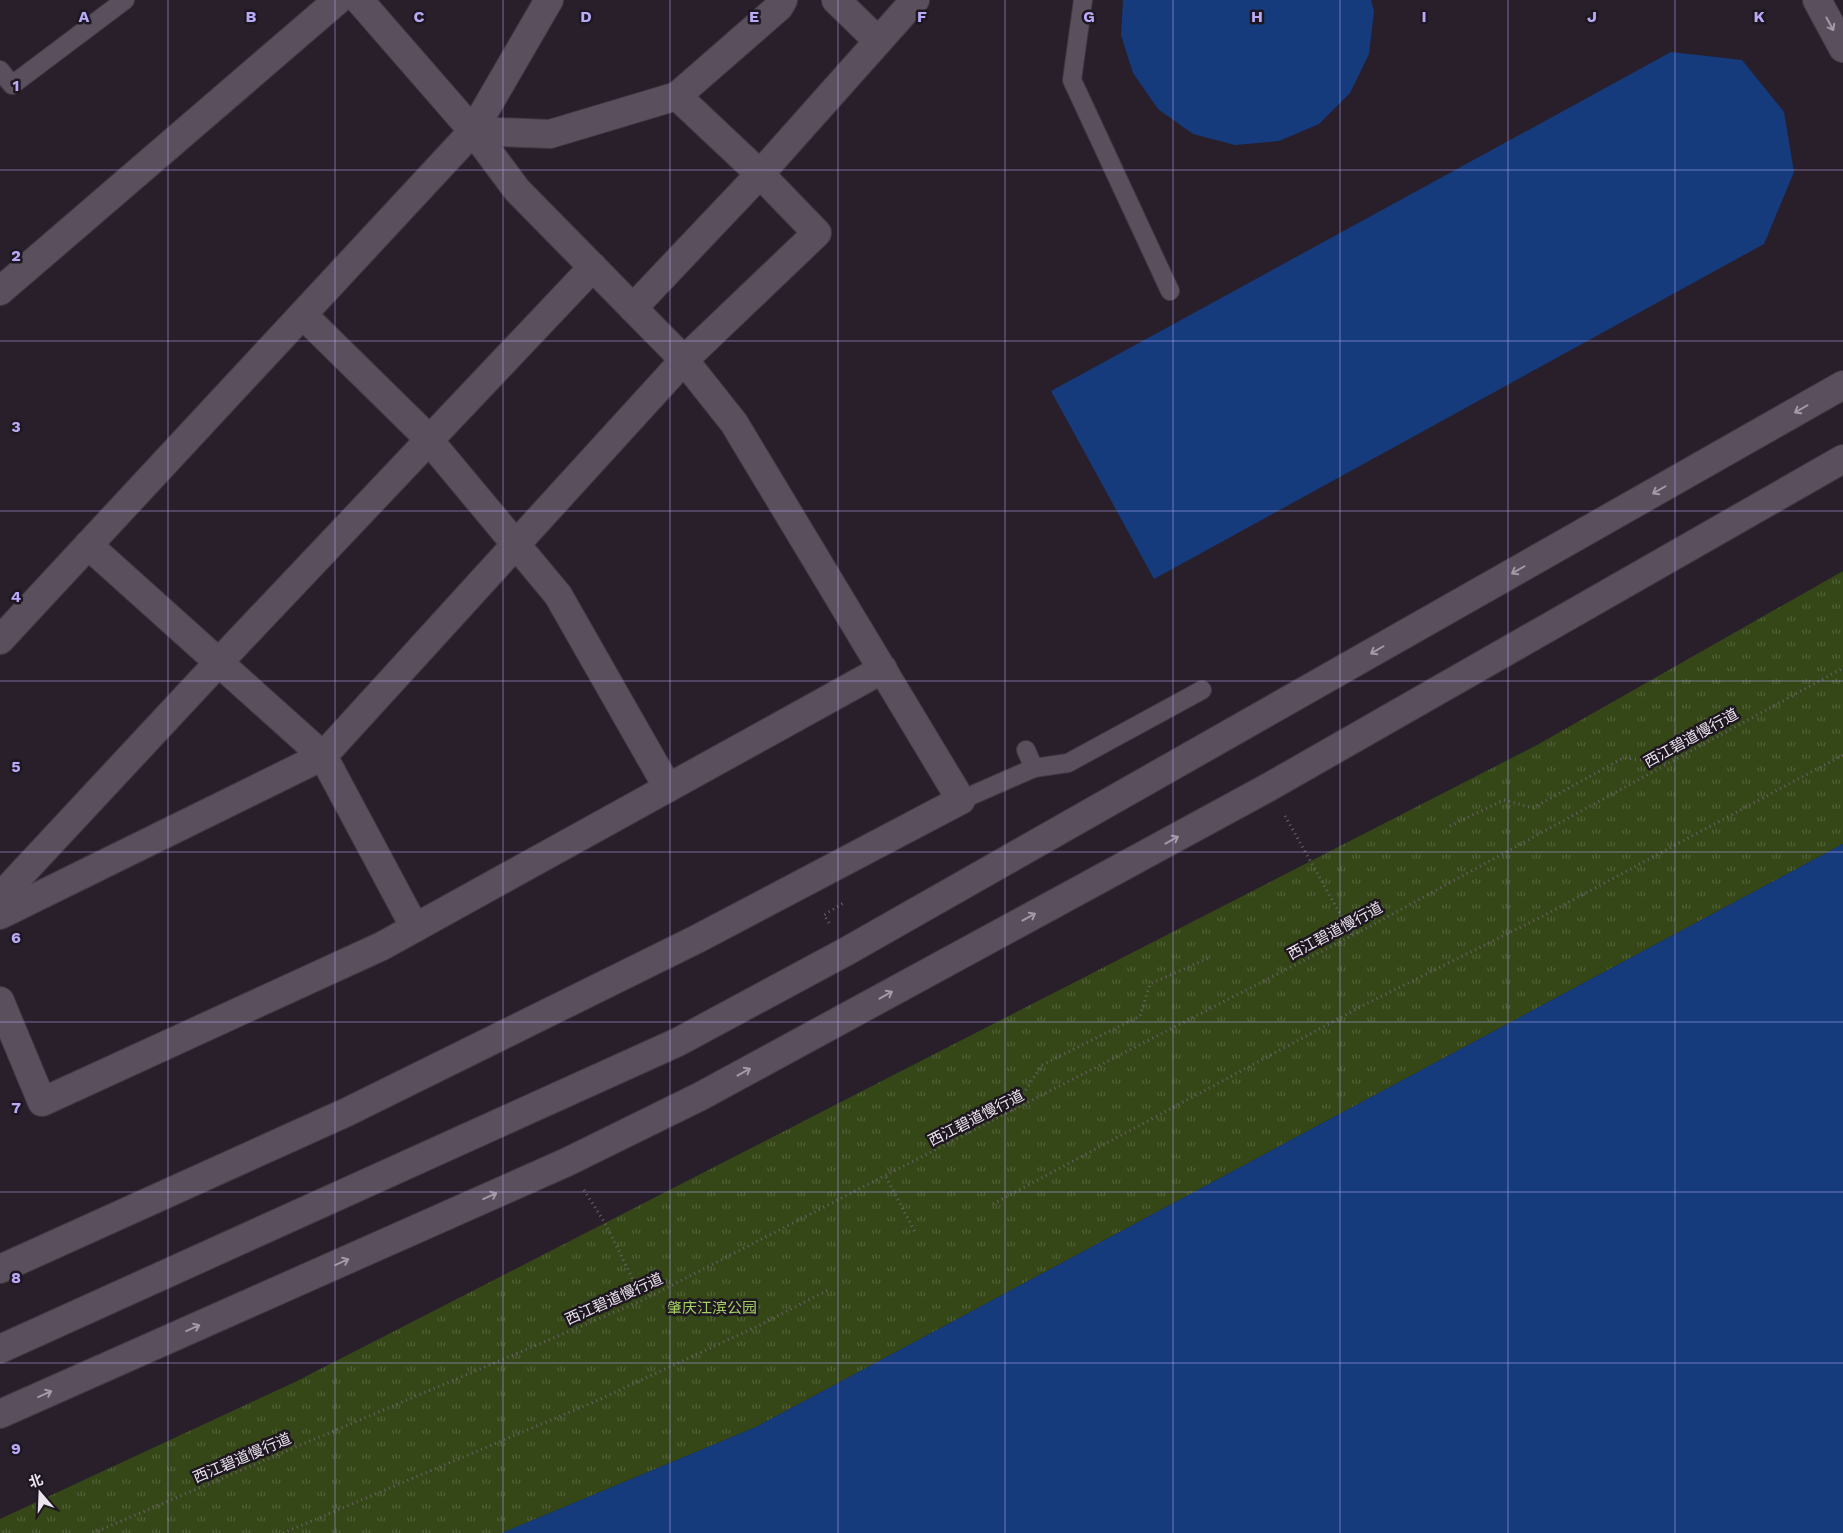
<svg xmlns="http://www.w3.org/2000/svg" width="1843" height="1533" font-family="'Work Sans','Noto Sans SC',sans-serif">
<defs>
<pattern id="grass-tufts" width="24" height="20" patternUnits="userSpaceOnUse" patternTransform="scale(1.25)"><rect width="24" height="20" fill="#354717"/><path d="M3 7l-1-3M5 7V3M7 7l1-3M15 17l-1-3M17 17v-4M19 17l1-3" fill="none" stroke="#526139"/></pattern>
</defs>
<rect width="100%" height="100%" fill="#281f2b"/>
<polygon fill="url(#grass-tufts)" points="1843,571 1843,844 756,1427 502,1533 0,1533 0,1519 295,1382 1537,745"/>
<g fill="#153b7d">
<polygon points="1123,0 1371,0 1374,11 1369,54 1350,93 1319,124 1279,141 1235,145 1193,134 1158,109 1133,73 1121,35"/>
<polygon points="1671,52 1742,60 1784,112 1794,172 1764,244 1154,579 1051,391"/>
<polygon points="1843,844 1843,1533 502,1533 756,1427"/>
</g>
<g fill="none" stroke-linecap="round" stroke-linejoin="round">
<g stroke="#413943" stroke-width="20">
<g id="lane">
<polyline points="1083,0 1072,80 1170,291"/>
<polyline points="0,70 12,85 125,0"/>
<polyline points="1026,750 1034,768"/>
<polyline points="961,800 1034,768 1068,763 1202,690"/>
</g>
</g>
<g stroke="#413943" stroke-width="30">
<g id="street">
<polyline points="836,0 878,41"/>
<polyline points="1817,0 1843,48"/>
<polyline points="473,131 550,134 677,96 779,7 783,0"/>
<polyline points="0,291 338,0"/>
<polyline points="633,308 760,174 915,0"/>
<polyline points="303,315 423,433 558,595 668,788"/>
<polyline points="0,640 473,131 549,0"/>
<polyline points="0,897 219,662 593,267"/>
<polyline points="0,915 323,756 88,545"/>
<polyline points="415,928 323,756 684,360 817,233 760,174 677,96"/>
<polyline points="0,1001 42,1102 382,946 883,669"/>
<polyline points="0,1269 347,1112 697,939 961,800 734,423 684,360 517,190 473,131 359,0"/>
</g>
</g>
<g stroke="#413943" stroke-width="30">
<g id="secondary">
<polyline points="0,1349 678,1042 847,951 1843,385"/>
<polyline points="0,1414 567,1162 701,1096 1269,787 1843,459"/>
</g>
</g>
<g stroke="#6a626c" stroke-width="3" stroke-dasharray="1 4" stroke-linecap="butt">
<polyline points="1285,816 1352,935"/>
<polyline points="1450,826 1504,800 1533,808 1623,758 1669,763"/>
<polyline points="829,923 824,915 845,902"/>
<polyline points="1012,1111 1042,1065 1140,1016 1150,984 1211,957"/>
<polyline points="886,1177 916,1234"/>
<polyline points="584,1190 605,1223 643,1300"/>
<polyline points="993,1204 1364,1005 1543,916 1843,755"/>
<polyline points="93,1533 643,1300 1367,928 1843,668"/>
<polyline points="283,1533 596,1401 760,1325 828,1290"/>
</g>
<use href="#lane" stroke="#5a4f5d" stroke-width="18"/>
<use href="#street" stroke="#5a4f5d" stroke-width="28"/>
<use href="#secondary" stroke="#5a4f5d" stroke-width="28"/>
</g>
<defs><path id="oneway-shaft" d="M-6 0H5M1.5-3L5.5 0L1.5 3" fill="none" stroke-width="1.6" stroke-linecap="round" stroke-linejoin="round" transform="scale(1.25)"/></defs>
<g stroke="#a29aa5">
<use href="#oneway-shaft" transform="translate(1830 24) rotate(61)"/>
<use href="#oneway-shaft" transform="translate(1801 409) rotate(150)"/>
<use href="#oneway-shaft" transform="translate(1659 490) rotate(150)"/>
<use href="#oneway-shaft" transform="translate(1518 570) rotate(150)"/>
<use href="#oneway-shaft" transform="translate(1377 650) rotate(150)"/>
<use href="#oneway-shaft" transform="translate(1172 840) rotate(-29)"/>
<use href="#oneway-shaft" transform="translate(1029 917) rotate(-29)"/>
<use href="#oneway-shaft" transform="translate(886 995) rotate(-29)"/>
<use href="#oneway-shaft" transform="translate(744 1072) rotate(-29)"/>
<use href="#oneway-shaft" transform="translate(490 1196) rotate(-24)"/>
<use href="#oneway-shaft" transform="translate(342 1262) rotate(-24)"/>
<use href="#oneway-shaft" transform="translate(193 1328) rotate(-24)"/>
<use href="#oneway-shaft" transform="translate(45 1394) rotate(-24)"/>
</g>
<path fill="none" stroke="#b7abf7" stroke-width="1" stroke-opacity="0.55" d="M168,0v1533M335,0v1533M503,0v1533M670,0v1533M838,0v1533M1005,0v1533M1173,0v1533M1340,0v1533M1508,0v1533M1675,0v1533M0,170h1843M0,341h1843M0,511h1843M0,681h1843M0,852h1843M0,1022h1843M0,1192h1843M0,1363h1843"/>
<g text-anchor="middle" stroke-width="5" stroke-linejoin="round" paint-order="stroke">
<g font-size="15" fill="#ebe5ed" stroke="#1e1621">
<text transform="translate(1691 738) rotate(-29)" y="5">西江碧道慢行道</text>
<text transform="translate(1335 931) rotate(-28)" y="5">西江碧道慢行道</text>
<text transform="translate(976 1118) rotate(-27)" y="5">西江碧道慢行道</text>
<text transform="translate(614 1299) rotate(-24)" y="5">西江碧道慢行道</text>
<text transform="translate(242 1458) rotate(-23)" y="5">西江碧道慢行道</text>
</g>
<g font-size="15" fill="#a5d160" stroke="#1e1621">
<text x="712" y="1313">肇庆江滨公园</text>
</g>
</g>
<g font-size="16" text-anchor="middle" font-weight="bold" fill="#b7abf7" stroke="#1e1621" stroke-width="5" stroke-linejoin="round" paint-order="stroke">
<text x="84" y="22">A</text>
<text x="251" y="22">B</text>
<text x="419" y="22">C</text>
<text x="586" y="22">D</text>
<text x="754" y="22">E</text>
<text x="922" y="22">F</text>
<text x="1089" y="22">G</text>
<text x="1257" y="22">H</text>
<text x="1424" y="22">I</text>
<text x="1592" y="22">J</text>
<text x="1759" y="22">K</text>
<text x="16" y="91">1</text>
<text x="16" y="261">2</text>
<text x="16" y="432">3</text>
<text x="16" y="602">4</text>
<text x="16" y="772">5</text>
<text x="16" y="943">6</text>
<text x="16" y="1113">7</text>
<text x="16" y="1283">8</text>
<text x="16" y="1454">9</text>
</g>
<g transform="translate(40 1493) rotate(341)" stroke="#1e1621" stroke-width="4" paint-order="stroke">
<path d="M0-4L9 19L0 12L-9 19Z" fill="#ebe5ed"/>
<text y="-8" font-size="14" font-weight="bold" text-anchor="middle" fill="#ebe5ed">北</text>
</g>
</svg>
